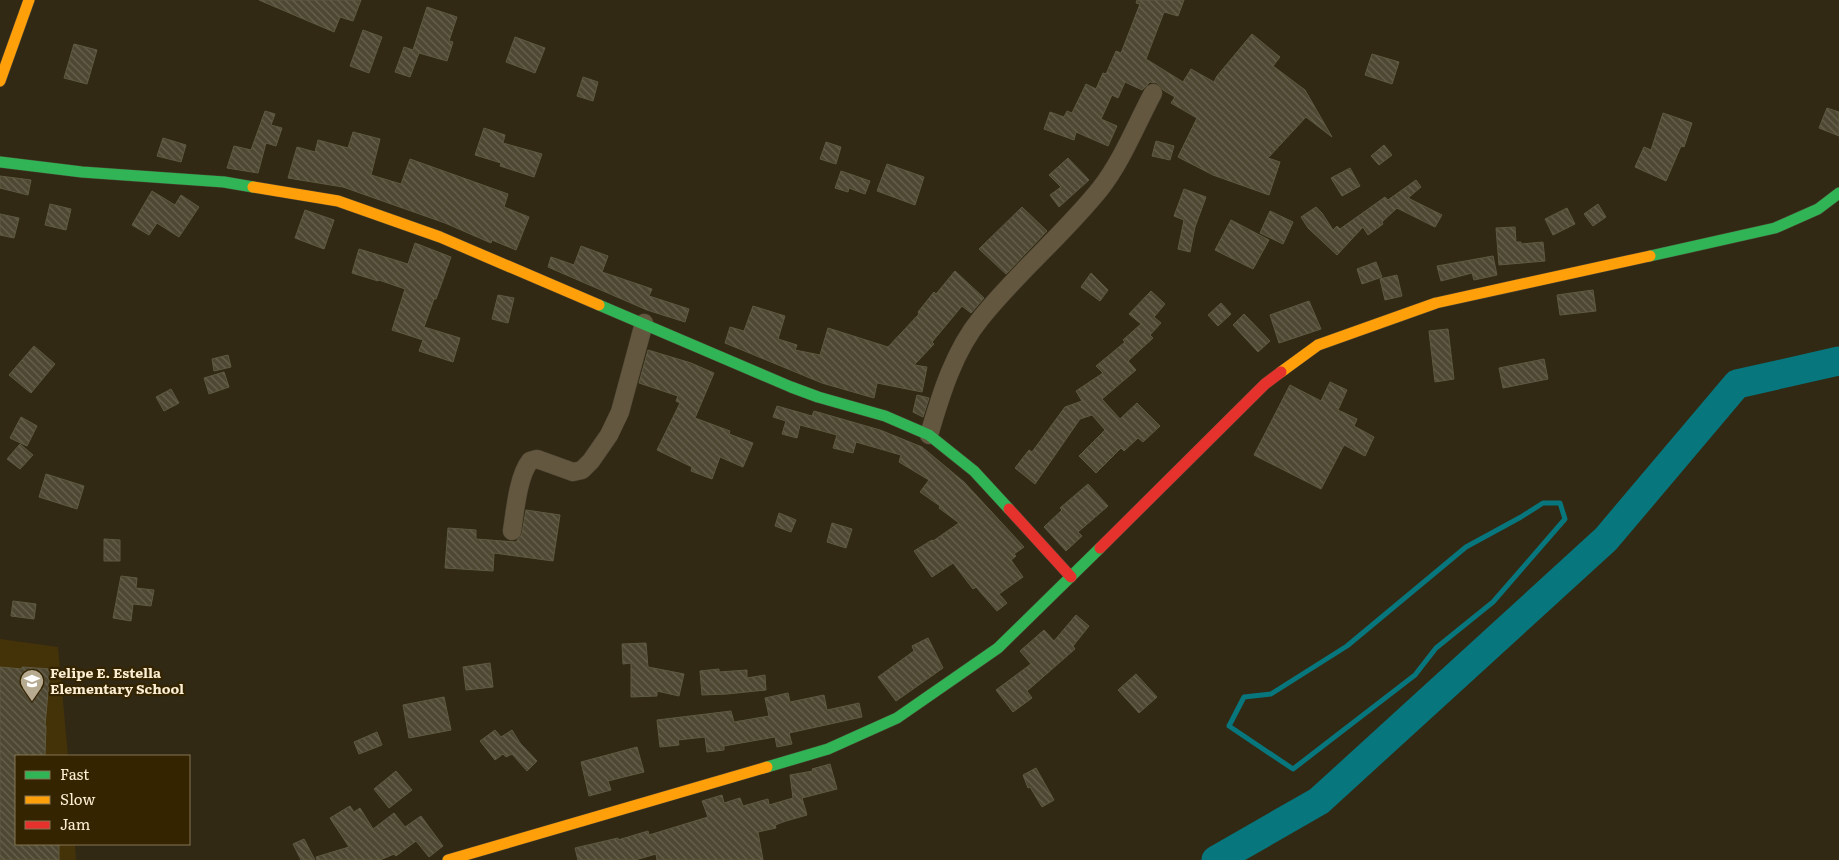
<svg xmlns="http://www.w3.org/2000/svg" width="1839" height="860" font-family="Literata,serif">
<defs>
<pattern id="building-back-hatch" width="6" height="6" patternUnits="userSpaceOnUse" patternTransform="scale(1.25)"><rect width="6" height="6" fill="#4e4833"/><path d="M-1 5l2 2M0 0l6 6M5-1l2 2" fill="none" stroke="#686350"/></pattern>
</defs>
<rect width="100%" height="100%" fill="#322914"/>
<polygon fill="#443309" points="0,639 58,647 68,756 16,756 16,844 75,844 76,860 0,860"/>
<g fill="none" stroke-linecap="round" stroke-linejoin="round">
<polygon stroke="#07767d" stroke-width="5" points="1543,503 1560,503 1565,519 1493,602 1436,648 1415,675 1293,769 1229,726 1244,697 1271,694 1347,646 1466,547 1521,517"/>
<polyline stroke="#07767d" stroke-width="29" points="1216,860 1319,801 1606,539 1737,384 1839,361"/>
</g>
<g fill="url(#building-back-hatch)" stroke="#5e5941">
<polygon points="259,0 361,0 353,21 340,17 334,32"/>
<polygon points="1137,0 1184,0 1178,16 1164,12 1146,59 1183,82 1191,69 1214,82 1217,76 1252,34 1280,57 1273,66 1305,90 1332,137 1306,117 1268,158 1280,162 1269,195 1213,175 1178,157 1197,118 1171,103 1175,97 1163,90 1157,83 1150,82 1142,90 1125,82 1118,98 1112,95 1101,119 1117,126 1108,146 1076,132 1074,140 1044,129 1050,112 1064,117 1067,111 1072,113 1086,84 1096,89 1103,73 1106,74 1116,51 1121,53 1140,4 1136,3"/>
<polygon points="427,7 457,17 449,41 453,42 447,61 419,53 410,77 395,72 404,47 413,50"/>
<polygon points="363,30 382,37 369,73 350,66"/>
<polygon points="515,37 545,48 535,73 506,62"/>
<polygon points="74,44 97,50 87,84 64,78"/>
<polygon points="1372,54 1399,62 1392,84 1365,75"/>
<polygon points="583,77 598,82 593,101 577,96"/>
<polygon points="1827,108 1839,112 1839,136 1819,128"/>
<polygon points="265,111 275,114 271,125 282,128 276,146 266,143 258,173 227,168 234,146 251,150"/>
<polygon points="1663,113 1692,123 1684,147 1681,146 1666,181 1635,167 1644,147 1651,150"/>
<polygon points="484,128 505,135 503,143 542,154 534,177 500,166 501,163 475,155"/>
<polygon points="353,132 380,139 371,175 401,184 410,159 508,194 504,207 529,217 516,250 492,240 491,243 445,223 343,187 288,178 297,147 315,152 318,140 348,148"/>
<polygon points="163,138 186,145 181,162 157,156"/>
<polygon points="1156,141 1174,146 1170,160 1152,156"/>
<polygon points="826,142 841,147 836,164 820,159"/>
<polygon points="1384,145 1392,155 1379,165 1371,156"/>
<polygon points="1068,158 1089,180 1059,207 1050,195 1061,187 1049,175"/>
<polygon points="887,164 924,177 915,205 877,191"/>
<polygon points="1350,168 1360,186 1342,196 1331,178"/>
<polygon points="841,171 870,181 865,194 849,188 848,192 835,188"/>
<polygon points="0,176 31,180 28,195 0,188"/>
<polygon points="1416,180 1421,187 1408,198 1442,215 1435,227 1397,208 1382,222 1383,224 1368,235 1363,227 1337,255 1308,228 1301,217 1316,207 1322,213 1333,230 1337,226 1340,229 1385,197 1388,200"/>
<polygon points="1184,189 1206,197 1195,227 1190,252 1178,249 1184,220 1174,216"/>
<polygon points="152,191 175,205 181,195 199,207 179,237 157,223 149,235 132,225"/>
<polygon points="50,204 71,209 66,230 45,225"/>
<polygon points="1598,204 1606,217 1593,226 1584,214"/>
<polygon points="1022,207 1047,231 1006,274 979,249"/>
<polygon points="1567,208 1575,224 1553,235 1545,219"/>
<polygon points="305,210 334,220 324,249 295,238"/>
<polygon points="1270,211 1293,222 1283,244 1260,233"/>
<polygon points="0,214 19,218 14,238 0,235"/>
<polygon points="1231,220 1269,240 1253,269 1215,250"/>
<polygon points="1515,227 1516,242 1521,242 1521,244 1543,242 1545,261 1499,265 1496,228"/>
<polygon points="415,243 451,257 436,299 434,299 424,327 460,338 453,362 419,351 423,340 392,330 405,289 379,280 378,281 352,273 359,249 408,264"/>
<polygon points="581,246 608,256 602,272 652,289 649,296 689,309 685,322 647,310 548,267 551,257 574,265"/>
<polygon points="1493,256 1497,275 1474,280 1472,273 1441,281 1437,266"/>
<polygon points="1376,262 1382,277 1362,284 1357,269"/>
<polygon points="955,271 984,298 971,313 962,306 932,342 934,344 914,365 927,367 922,392 877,383 874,398 822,383 725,343 730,327 744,331 753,306 785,316 778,339 797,345 795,350 820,355 828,328 888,347 919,314 918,312 934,292 936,294"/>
<polygon points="1091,273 1108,290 1100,301 1081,287"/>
<polygon points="1397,275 1402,296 1385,300 1380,279"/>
<polygon points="1593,290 1596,311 1560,315 1557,295"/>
<polygon points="1151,291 1165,304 1154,317 1161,323 1150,335 1153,338 1128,361 1136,370 1102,399 1120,419 1137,403 1160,426 1143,442 1138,438 1124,451 1121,448 1096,473 1079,456 1105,430 1092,415 1080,419 1035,484 1015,468 1029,450 1032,452 1065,407 1082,401 1076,391 1103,373 1096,366 1125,342 1123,340 1141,324 1129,314"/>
<polygon points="498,295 514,298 508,323 492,319"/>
<polygon points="1309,301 1321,329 1279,343 1270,315"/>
<polygon points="1221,303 1231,314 1218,326 1208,315"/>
<polygon points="1244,314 1270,341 1258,352 1233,325"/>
<polygon points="1448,329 1454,379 1435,382 1429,331"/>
<polygon points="34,346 55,364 31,393 9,375"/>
<polygon points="648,350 691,363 714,373 695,418 730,431 729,434 753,443 743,467 720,457 712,479 691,471 692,467 657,450 680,403 676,401 678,396 639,383"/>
<polygon points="228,355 231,367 214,371 212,359"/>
<polygon points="1544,359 1548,379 1503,388 1499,368"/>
<polygon points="224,372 229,387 209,394 204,378"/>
<polygon points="1330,382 1347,390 1338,410 1357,419 1354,426 1374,437 1365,456 1344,445 1321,489 1254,455 1290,385 1321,401"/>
<polygon points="171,389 179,403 164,411 156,397"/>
<polygon points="917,395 929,398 923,417 913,412"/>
<polygon points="777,406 812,416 814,411 880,430 922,447 964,482 1024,547 1014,554 1016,556 1011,560 1023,577 999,594 1007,603 997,611 976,587 973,589 953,563 932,577 914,551 932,540 933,541 959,523 939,508 940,506 920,492 929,480 899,462 901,455 856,442 853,453 833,448 837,435 800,425 797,438 782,434 786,421 773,417"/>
<polygon points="21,417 37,426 27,446 10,438"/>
<polygon points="20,444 33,455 20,469 7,459"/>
<polygon points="46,474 84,486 77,509 39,497"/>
<polygon points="1088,484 1108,506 1078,532 1082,536 1066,551 1044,527 1062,510 1060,508"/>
<polygon points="526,510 560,515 553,561 494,553 493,571 445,568 448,528 476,530 476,539 516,542 522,533"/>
<polygon points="779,513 796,520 791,532 775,526"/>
<polygon points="832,523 852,529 846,548 827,542"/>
<polygon points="104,539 120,540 120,561 104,561"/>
<polygon points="121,576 137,578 136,588 154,590 151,606 133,604 131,621 113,618"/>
<polygon points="13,601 36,604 34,619 11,616"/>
<polygon points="1076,615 1089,626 1073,646 1075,649 1027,691 1032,698 1013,712 996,690 1031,664 1020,651 1044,630 1054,641"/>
<polygon points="928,638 943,668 896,701 878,677 914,651 912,646"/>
<polygon points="646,643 648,667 684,674 679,696 657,691 657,696 631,697 631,663 623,664 622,644"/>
<polygon points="490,663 493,687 466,690 463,667"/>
<polygon points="0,667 22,669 22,667 50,669 45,726 46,726 45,756 16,756 16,844 59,844 59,860 0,860"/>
<polygon points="719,669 719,672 747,670 747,678 765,675 766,690 727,694 702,695 700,671"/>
<polygon points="1136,674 1157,697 1139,713 1118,690"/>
<polygon points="788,693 790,702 824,695 827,710 859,703 862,717 789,733 792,744 777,747 775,737 724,746 724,750 707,752 705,737 678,740 679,745 660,747 657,720 731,711 734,722 769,716 765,698"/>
<polygon points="444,697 451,730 409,738 403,705"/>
<polygon points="495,730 501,737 512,730 520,743 537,761 527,771 512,754 506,757 503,754 495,760 480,741"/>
<polygon points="377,732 382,745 359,754 354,742"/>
<polygon points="637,747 644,772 608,781 611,790 589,796 581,762"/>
<polygon points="830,764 837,789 802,798 807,815 786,821 775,825 776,828 758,832 763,860 657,860 656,854 635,860 578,860 575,848 618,838 618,840 648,831 649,835 708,817 702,801 722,795 724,803 740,798 743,806 768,799 769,805 793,798 790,775 813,771 812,769"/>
<polygon points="1036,768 1054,800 1042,807 1030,787 1028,788 1023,775"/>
<polygon points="396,771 412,790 389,808 374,789"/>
<polygon points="350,806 354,812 360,808 373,829 394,813 405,827 421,816 443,846 429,857 416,841 396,856 394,854 380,860 317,860 316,857 349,847 330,818"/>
<polygon points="304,839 315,860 301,860 293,844"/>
</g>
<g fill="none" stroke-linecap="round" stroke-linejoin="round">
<g stroke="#4b4333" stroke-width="19">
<g id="street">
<path d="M929,435c12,-41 25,-84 52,-117 37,-46 82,-83 119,-129 22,-28 36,-64 53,-96"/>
<path d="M512,531c3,-19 6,-55 18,-70l7,-2 36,13 9,-2 9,-9 18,-26 11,-23 24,-89"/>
</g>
</g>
<g stroke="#4b4333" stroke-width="12">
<g id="fast">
<polyline points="0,162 82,172 224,182 253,187"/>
<polyline points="1650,256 1775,228 1818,209 1839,193"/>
<polyline points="599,305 791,387 818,397 885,416 929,435 974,471 1009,509"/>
<polyline points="767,767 828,749 897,718 998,648 1100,548"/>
</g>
</g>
<g stroke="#4b4333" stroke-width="12">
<g id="slow">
<polyline points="0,81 29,0"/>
<polyline points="253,187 338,201 440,237 599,305"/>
<polyline points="1281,372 1318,345 1436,303 1650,256"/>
<polyline points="448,860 767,767"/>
</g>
</g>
<g stroke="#4b4333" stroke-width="12">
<g id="jam">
<polyline points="1009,509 1071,577"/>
<polyline points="1100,548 1265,384 1281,372"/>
</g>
</g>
<use href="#street" stroke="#63583f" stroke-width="18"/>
<use href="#fast" stroke="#30b455" stroke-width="11"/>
<use href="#slow" stroke="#ff9f0a" stroke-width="11"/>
<use href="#jam" stroke="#e5322d" stroke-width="11"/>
</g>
<defs>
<g id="school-pin" transform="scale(1.25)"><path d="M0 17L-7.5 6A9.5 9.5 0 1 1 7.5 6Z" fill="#b6aa91" stroke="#352400"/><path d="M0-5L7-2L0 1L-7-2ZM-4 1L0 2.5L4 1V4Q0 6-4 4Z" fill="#fff"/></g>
</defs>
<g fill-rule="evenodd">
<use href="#school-pin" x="32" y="681"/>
</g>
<g text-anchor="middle" stroke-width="4.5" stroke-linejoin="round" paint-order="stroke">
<g font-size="14" font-weight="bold" fill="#fdefd4" stroke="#352400" text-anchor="start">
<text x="50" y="678">Felipe E. Estella<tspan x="50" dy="16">Elementary School</tspan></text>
</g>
</g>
<rect x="15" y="755" width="175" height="90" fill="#352400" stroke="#857555"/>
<rect x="25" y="771" width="25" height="8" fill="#30b455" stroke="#857555"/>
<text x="60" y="780" font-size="15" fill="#fdefd4">Fast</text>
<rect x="25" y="796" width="25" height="8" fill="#ff9f0a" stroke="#857555"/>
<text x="60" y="805" font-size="15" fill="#fdefd4">Slow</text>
<rect x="25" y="821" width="25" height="8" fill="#e5322d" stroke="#857555"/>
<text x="60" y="830" font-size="15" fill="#fdefd4">Jam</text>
</svg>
